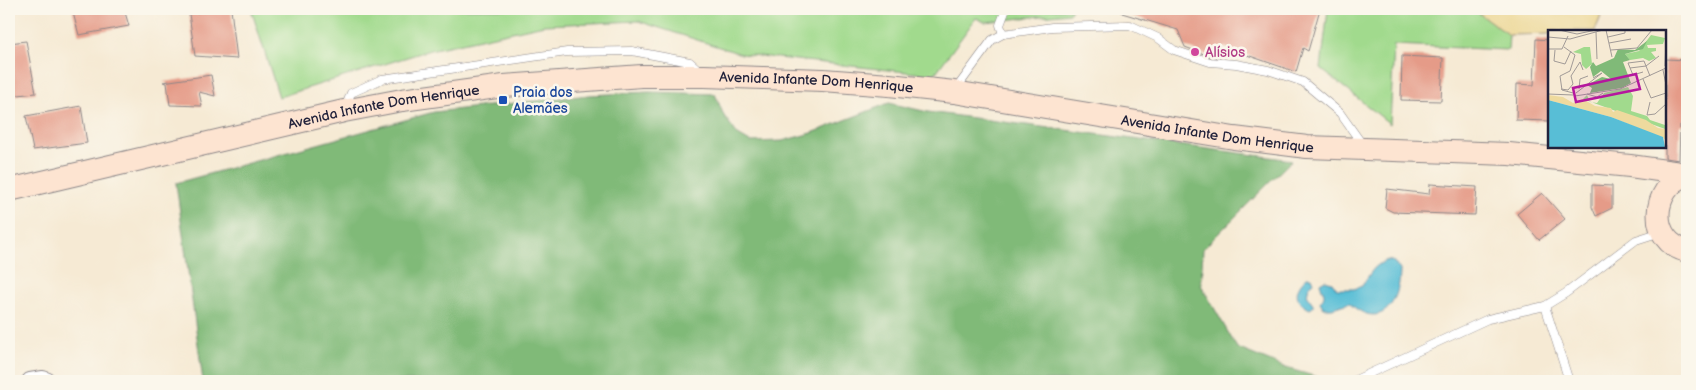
<svg xmlns="http://www.w3.org/2000/svg" width="1696" height="390" font-family="'Balsamiq Sans',sans-serif">
<rect width="100%" height="100%" fill="#fbf7ec"/>
<filter id="ink" filterUnits="userSpaceOnUse"><feTurbulence type="fractalNoise" baseFrequency=".02" numOctaves="2"/><feDisplacementMap in="SourceGraphic" scale="10" xChannelSelector="R" yChannelSelector="G"/><feConvolveMatrix kernelMatrix="1 2 1 2 8 2 1 2 1" color-interpolation-filters="sRGB"/></filter>
<filter id="wash" filterUnits="userSpaceOnUse"><feTurbulence type="fractalNoise" baseFrequency=".0096" numOctaves="4" result="noise"/><feDisplacementMap in="SourceGraphic" scale="20" xChannelSelector="R" yChannelSelector="G"/><feGaussianBlur stdDeviation="1.12" result="paint"/><feColorMatrix in="noise" values="0 0 0 0 0 0 0 0 0 0 0 0 0 0 0 0 0 1.4 0 .05"/><feComposite in="paint" operator="in"/></filter>
<g filter="url(#wash)">
<rect width="100%" height="100%" fill="#f6ead4"/>
<g fill="#a1da8d" stroke="#627e64">
<polygon points="251,9 1072,9 1069,13 985,22 976,18 934,75 741,54 638,21 544,25 430,50 279,97"/>
<polygon points="1328,9 1473,9 1509,35 1508,50 1394,45 1390,124 1321,69"/>
</g>
<polygon fill="#80ba78" stroke="#516e5a" points="649,92 715,94 724,116 738,135 750,142 782,141 812,133 889,103 928,112 1292,160 1203,249 1201,285 1237,348 1286,368 1317,377 1304,381 203,381 176,183 434,112 589,95"/>
<polygon fill="#eeda9e" stroke="#887e6c" points="1473,9 1608,9 1601,16 1595,31 1550,31 1550,34 1509,35"/>
<g fill="#58bed6" stroke="#3d7088">
<path d="M1388,260l6,2 6,8c0,33 -19,62 -51,33l-17,5h-8l-4,-6c8,-10 2,-9 0,-19l5,-3 7,2 5,7h17l8,-3c8,-12 11,-21 26,-26z"/>
<path d="M1307,277h5l2,5 -5,4 -2,9 6,9v3l-3,2c-16,-7 -17,-20 -3,-32z"/>
</g>
<g id="blocks">
<g fill="#e59b88">
<polygon points="72,9 124,9 129,26 79,35"/>
<polygon points="224,9 231,9 237,59 195,56 189,14"/>
<polygon points="1122,9 1320,9 1308,51 1303,48 1296,72 1224,47 1220,57 1212,57 1185,47 1178,30 1122,13"/>
<polygon points="1536,39 1550,40 1550,121 1516,120 1517,84 1534,85"/>
<polygon points="26,41 36,93 9,96 9,43"/>
<polygon points="1402,56 1443,58 1441,101 1401,100"/>
<polygon points="1665,59 1687,60 1687,125 1680,125 1679,160 1665,158"/>
<polygon points="211,75 215,96 199,92 202,106 170,105 167,83 163,82"/>
<polygon points="81,106 87,143 33,150 26,116"/>
<polygon points="1430,184 1477,187 1475,215 1393,212 1385,208 1387,189 1429,194"/>
<polygon points="1592,185 1612,186 1612,208 1596,216 1592,207"/>
<polygon points="1542,193 1565,219 1539,240 1517,214"/>
</g>
</g>
</g>
<g filter="url(#ink)">
<use href="#blocks" fill-opacity="0" stroke="#8c8688" stroke-width="1"/>
<g fill="none" stroke-linecap="round" stroke-linejoin="round">
<g stroke="#8c8688" stroke-width="9">
<g id="lane">
<polyline points="1003,34 1000,25 1006,9"/>
<polyline points="956,89 992,40 1003,34 1052,27 1130,25 1158,38 1174,50 1210,62 1236,64 1268,70 1303,82 1340,113 1362,144"/>
<polyline points="345,108 351,93 382,79 567,52 632,51 690,62 699,70"/>
<polyline points="1545,306 1569,381"/>
<polyline points="1353,381 1488,319 1545,306 1566,293 1636,240 1661,232"/>
</g>
</g>
<g stroke="#8c8688" stroke-width="18">
<polyline id="street" points="30,381 43,379 48,381"/>
</g>
<g stroke="#8c8688" stroke-width="24">
<g id="secondary">
<path d="M1687,175c-37,12 -39,67 0,76"/>
<path id="s1" d="M9,190l335,-79 58,-11 102,-14 138,-10h62l119,4 66,5 65,7 280,46 73,9 202,7 121,12 57,8"/>
</g>
</g>
<use href="#lane" stroke="#fff" stroke-width="8"/>
<use href="#street" stroke="#fff" stroke-width="16"/>
<use href="#secondary" stroke="#fde4d1" stroke-width="22"/>
</g>
</g>
<circle fill="#d1479c" stroke="#fbf7ec" stroke-width="2" cx="1195" cy="52" r="5"/>
<rect fill="#1a4fb4" stroke="#fbf7ec" stroke-width="2" x="498" y="95" width="10" height="10" rx="2.5"/>
<g text-anchor="middle" stroke-width="5" stroke-linejoin="round" paint-order="stroke">
<g font-size="14" fill="#b23c85" stroke="#fbf7ec" text-anchor="start">
<text x="1205" y="57">Alísios</text>
</g>
<g font-size="14" fill="#22223b" stroke="#fbf7ec">
<text dy="5" stroke="none"><textPath href="#s1" startOffset="819">Avenida Infante Dom Henrique</textPath></text>
<text dy="5" stroke="none"><textPath href="#s1" startOffset="384">Avenida Infante Dom Henrique</textPath></text>
<text dy="5" stroke="none"><textPath href="#s1" startOffset="1224">Avenida Infante Dom Henrique</textPath></text>
</g>
<g font-size="14" fill="#164399" stroke="#fbf7ec" text-anchor="start">
<text x="513" y="97">Praia dos<tspan x="513" dy="16">Alemães</tspan></text>
</g>
</g>
<g transform="translate(1548 30)">
<rect width="118" height="118" fill="#f6ead4"/>
<path d="M103,5l14,3 -2,6 -16,1 1,3h8v3l-5,1 5,6 -7,3 -6,-3 -13,2 -5,-6 14,-3zM36,17h6l2,17 -6,5 -4,-4 -1,-11 -8,-2zM80,57l5,9 -2,15 16,5 3,4 15,5v4l-82,-30 4,-4 3,7 7,1 7,-10z" fill="#a1da8d"/>
<path d="M99,11l-4,8 -18,5 5,6 -7,2 8,21 -9,5 -32,5 2,-5 -5,-3 15,-8 9,2 -10,-8 -8,6 -3,-10 3,-5 3,4 18,-8 4,-9 17,1z" fill="#80ba78"/>
<path d="M0,65l15,2 10,6 10,-4 12,7 16,2 2,4 4,-2 29,10 12,8 7,1v10l-54,-22 -63,-17z" fill="#eeda9e"/>
<path d="M0,70l63,17 52,20 2,10h-117z" fill="#58bed6"/>
<path fill="none" stroke="#a19a97" stroke-width="1" d="M11,0l18,4 19,-4M58,0l6,27M48,2l1,27M0,7l22,2 33,-9M60,7l17,-4v-3M61,13l22,-4M0,19h14l6,-13M7,20l-1,11 11,3 6,-13M63,20l26,-2 15,-18M117,36l1,-27M82,38l16,-2 13,-10M115,40l3,15M95,42l-10,3 -5,-12 16,-2 6,15M12,46l10,-5 5,-16 -11,-8M12,46l2,14 11,3M95,49l8,19 15,-5M13,59l7,1 5,-6 -2,-8 9,-14 3,8M31,59l1,-10 8,-3M28,63l26,-20 -9,5M0,64l25,1M39,64l10,3 6,-4M27,66l45,-7 46,-21M102,72l-3,13 8,-1 11,-10"/>
<path fill="#b5179e" fill-opacity="0.15" stroke="#b5179e" stroke-width="2.5" d="M88,44l4,15 -64,13 -3,-14z"/>
<rect width="118" height="118" fill="none" stroke="#22223b" stroke-width="2.5"/>
</g>
<rect width="1696" height="390" fill="none" stroke="#fbf7ec" stroke-width="30"/>
</svg>
